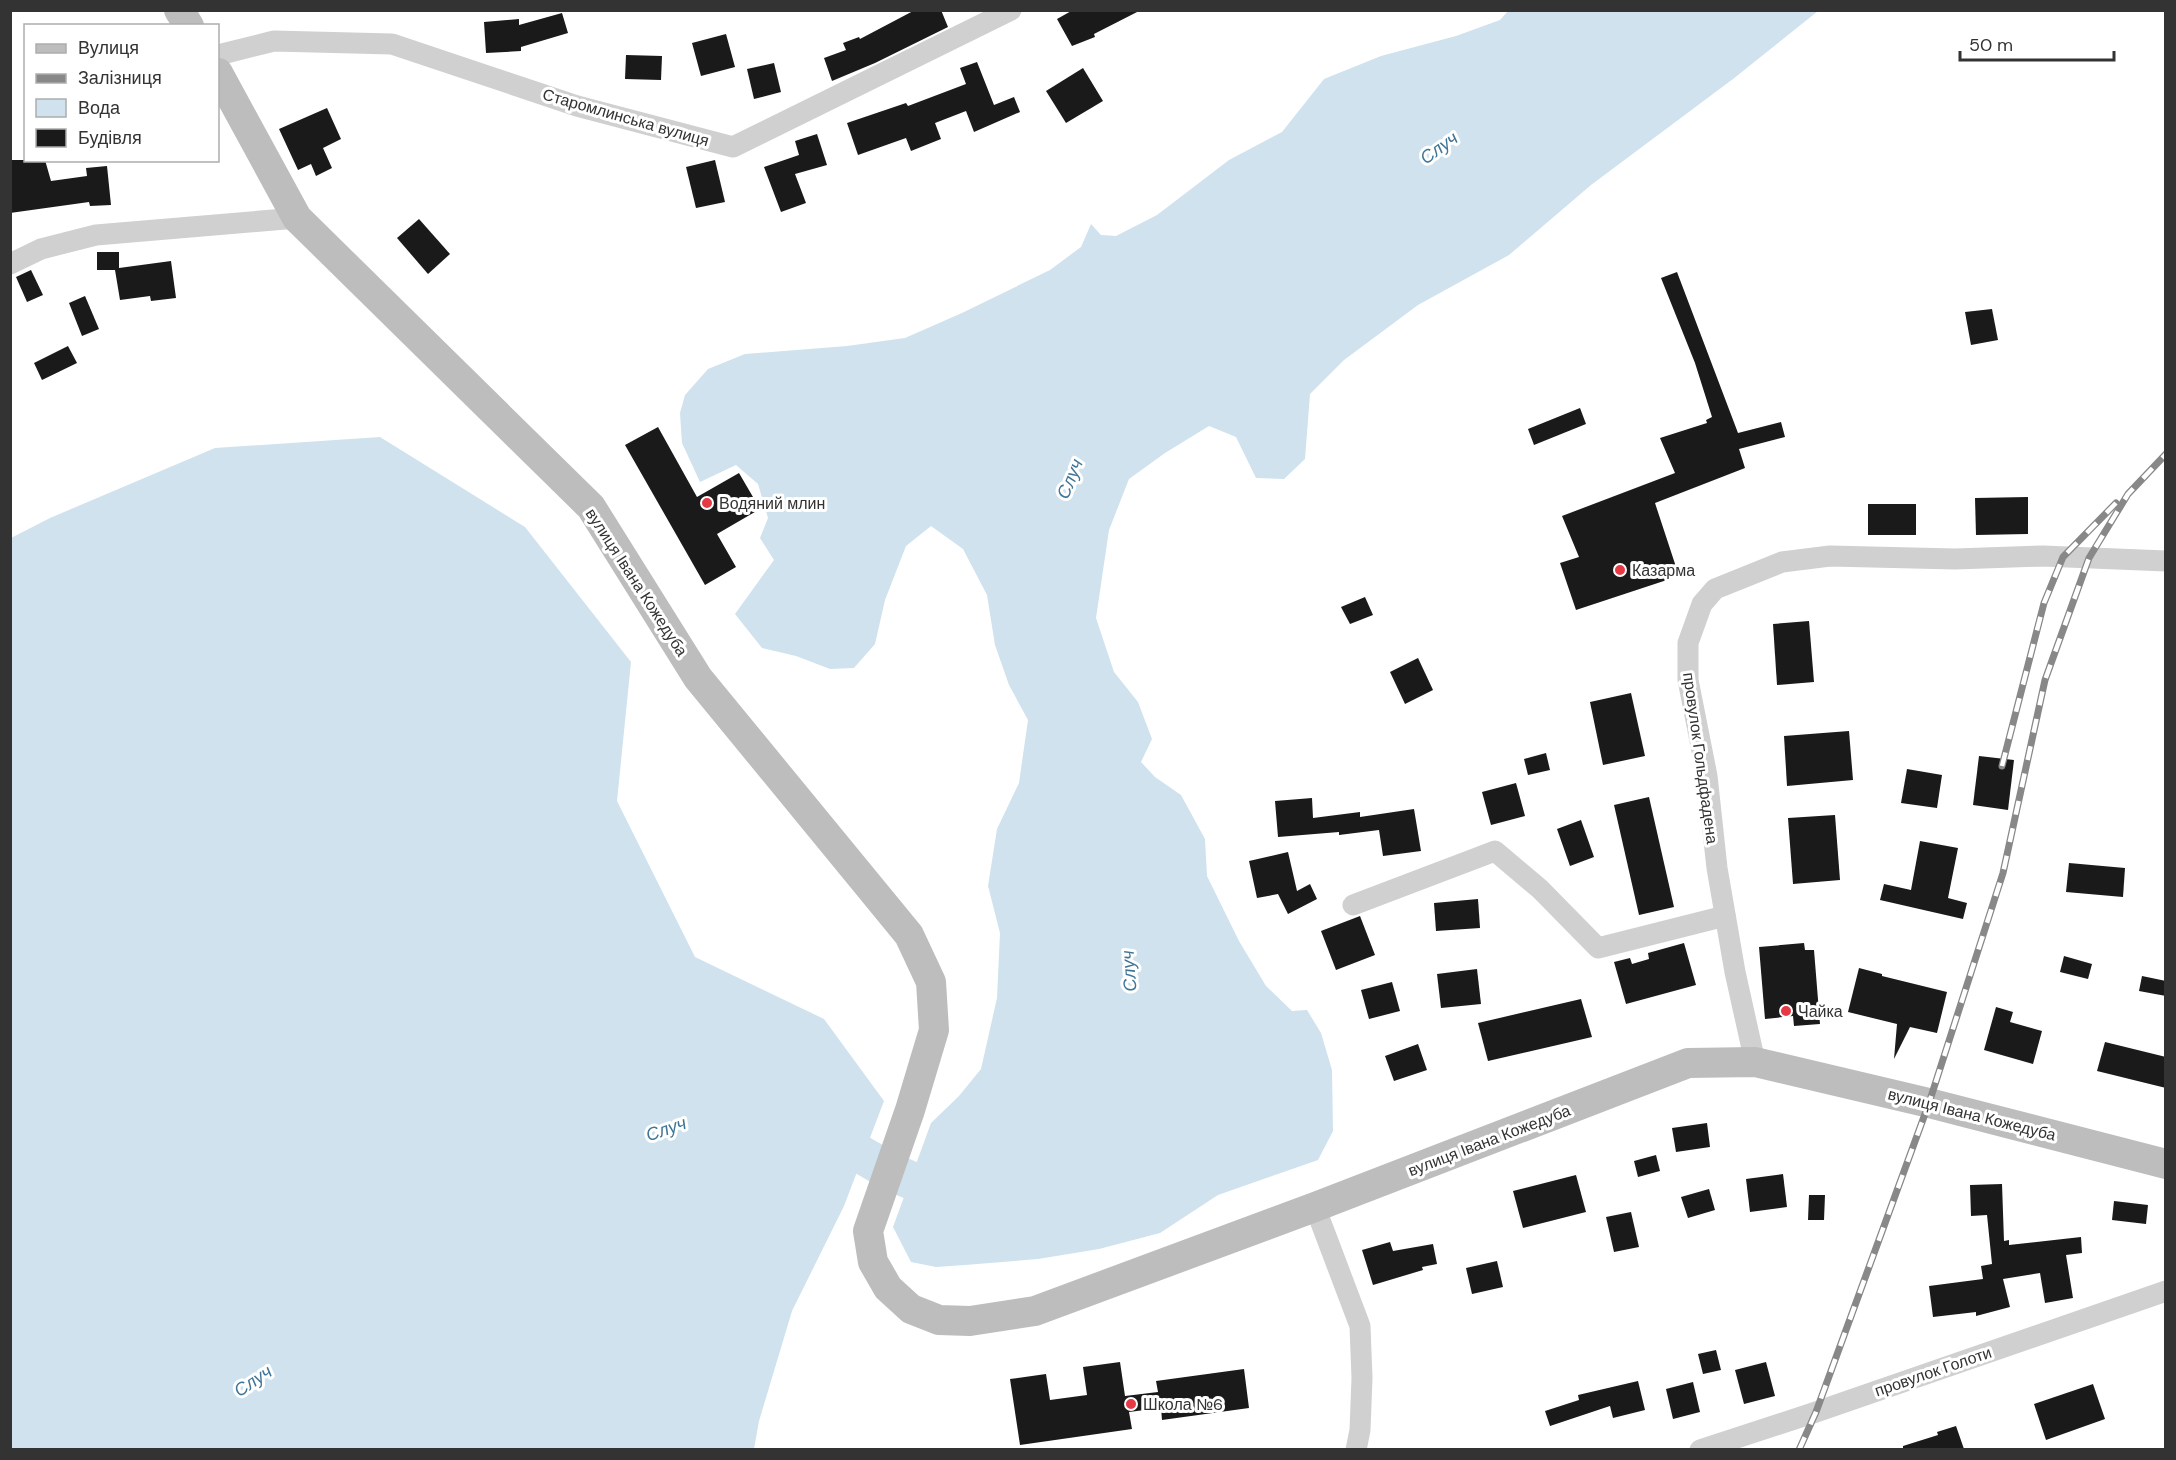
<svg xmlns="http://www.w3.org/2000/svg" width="2176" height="1460" font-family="'DM Sans',sans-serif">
<rect width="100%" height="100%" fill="#fff"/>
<g fill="#cfe2ee">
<polygon points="1508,11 1818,11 1733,79 1591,185 1509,255 1418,305 1344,360 1310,394 1305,459 1284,479 1256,478 1236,437 1209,426 1165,453 1129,479 1109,530 1096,618 1114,672 1138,702 1152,739 1141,762 1155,777 1181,795 1205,839 1207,876 1239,941 1266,986 1292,1011 1307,1010 1321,1033 1332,1070 1333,1131 1318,1160 1218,1195 1160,1233 1099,1249 1038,1259 965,1265 936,1267 911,1262 893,1227 931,1123 959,1096 981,1069 997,998 1000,933 988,886 997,829 1019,783 1028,720 1009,685 995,645 987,595 963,549 931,526 906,546 885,600 875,644 854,668 830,669 796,656 762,648 735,614 774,560 760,538 768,518 758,484 736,465 700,482 682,443 680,413 685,395 708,369 745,354 847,346 905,338 962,313 1050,270 1081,247 1091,224 1101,235 1116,236 1157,215 1229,160 1282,132 1324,79 1381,56 1456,36 1500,20"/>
<polygon points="380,437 525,527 631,662 617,801 695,957 824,1019 884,1101 844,1206 792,1311 759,1421 754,1449 11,1449 11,538 50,518 215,448"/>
</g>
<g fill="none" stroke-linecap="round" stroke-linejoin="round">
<path stroke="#cfe2ee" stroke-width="38" d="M819,1129c44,26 89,59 140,64"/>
</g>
<g fill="#1a1a1a">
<polygon points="915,10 941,10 948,27 875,63 832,81 824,58 846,50 843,43 859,37 860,39"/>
<polygon points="1073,10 1141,10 1094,34 1095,37 1072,46 1057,19"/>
<polygon points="562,13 568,33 521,47 521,51 486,53 484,22 519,19 519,25"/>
<polygon points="726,34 735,67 701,76 692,43"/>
<polygon points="626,55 662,56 661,80 625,79"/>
<polygon points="977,62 994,105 1014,97 1020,112 974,132 966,111 935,123 941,139 911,151 906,138 858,155 847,123 906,103 908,106 966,84 960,68"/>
<polygon points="774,63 781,92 754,99 747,69"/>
<polygon points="1083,68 1103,101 1066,123 1046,91"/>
<polygon points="327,108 341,139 323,148 332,168 316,176 311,164 298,170 279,129"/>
<polygon points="817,134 827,165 795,174 806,203 781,212 764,167 799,155 795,141"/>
<polygon points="10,160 45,160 51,181 87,176 86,168 107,166 111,205 90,206 89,202 10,213"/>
<polygon points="715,160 725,202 696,208 686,167"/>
<polygon points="419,219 450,254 428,274 397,238"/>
<polygon points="97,252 119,252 119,268 171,261 176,298 151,301 150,296 120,300 115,270 97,270"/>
<polygon points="31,270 43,295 27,302 16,277"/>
<polygon points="1677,272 1738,433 1781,422 1785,437 1739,449 1745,468 1655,503 1679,576 1576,610 1560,563 1579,557 1562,516 1675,473 1660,438 1707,423 1706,420 1712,417 1695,363 1661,278"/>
<polygon points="85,296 99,329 82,336 69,303"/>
<polygon points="1992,309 1998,340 1971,345 1965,312"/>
<polygon points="68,346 77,363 42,380 34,363"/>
<polygon points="1580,408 1586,424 1534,445 1528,429"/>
<polygon points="658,427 697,497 739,473 760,509 717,534 736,567 705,585 625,445"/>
<polygon points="2028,497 2028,534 1976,535 1975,498"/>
<rect x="1868" y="504" width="48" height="31"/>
<polygon points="1365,597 1373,615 1350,624 1341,607"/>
<polygon points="1809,621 1814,682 1777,685 1773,624"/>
<polygon points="1418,658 1433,690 1405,704 1390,672"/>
<polygon points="1631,693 1645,756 1603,765 1590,702"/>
<polygon points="1849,731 1853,780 1787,786 1784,736"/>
<polygon points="1546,753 1550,770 1528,775 1524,759"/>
<polygon points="1979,756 2014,760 2008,810 1973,805"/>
<polygon points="1907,769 1942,775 1937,808 1901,803"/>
<polygon points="1516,783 1525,816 1491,825 1482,792"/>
<polygon points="1649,797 1674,907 1639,915 1614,805"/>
<polygon points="1312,798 1313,818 1360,812 1360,817 1414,809 1421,851 1383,856 1379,830 1339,835 1339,832 1278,837 1275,801"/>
<polygon points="1835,815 1840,880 1793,884 1788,818"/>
<polygon points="1581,820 1594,857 1570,866 1557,829"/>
<polygon points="1920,841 1958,848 1948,898 1967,903 1963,919 1880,900 1884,884 1911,890"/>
<polygon points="1288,852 1297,891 1310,884 1317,899 1288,914 1278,894 1257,898 1249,861"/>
<polygon points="2069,863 2125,868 2123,897 2066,892"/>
<polygon points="1478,899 1480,928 1436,931 1434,903"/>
<polygon points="1360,916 1375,955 1336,970 1321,931"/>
<polygon points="1684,943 1696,985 1626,1004 1614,962 1630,958 1632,964 1649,959 1648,953"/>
<polygon points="1804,943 1805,950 1814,950 1820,1024 1794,1026 1793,1016 1765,1019 1759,947"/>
<polygon points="2064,956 2092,964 2088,979 2060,972"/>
<polygon points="1859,968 1882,974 1882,976 1947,992 1937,1033 1910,1027 1894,1059 1897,1024 1848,1012"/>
<polygon points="1477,969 1481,1004 1441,1008 1437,974"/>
<polygon points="2142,976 2166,981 2166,996 2139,991"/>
<polygon points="1392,982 1400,1011 1369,1019 1361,990"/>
<polygon points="1581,999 1592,1037 1488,1061 1478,1023"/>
<polygon points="1996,1007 2013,1012 2010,1022 2042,1031 2033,1064 1984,1050"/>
<polygon points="2105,1042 2166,1057 2166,1088 2097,1071"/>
<polygon points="1418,1044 1427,1070 1394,1081 1385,1056"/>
<polygon points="1707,1123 1710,1147 1676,1152 1672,1128"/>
<polygon points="1656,1155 1660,1171 1638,1177 1634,1161"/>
<polygon points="1783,1174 1787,1207 1750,1212 1746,1179"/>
<polygon points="1576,1175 1586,1212 1523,1228 1513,1191"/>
<polygon points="2002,1184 2004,1241 2009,1240 2009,1245 2081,1237 2082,1253 2066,1255 2073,1298 2045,1303 2040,1273 2003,1279 2010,1307 1976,1316 1976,1312 1933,1317 1929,1286 1983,1279 1981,1266 1992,1264 1987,1215 1971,1216 1970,1185"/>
<polygon points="1709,1189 1715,1210 1688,1218 1681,1197"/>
<polygon points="1809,1195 1825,1195 1824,1220 1808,1220"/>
<polygon points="2114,1201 2148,1205 2146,1224 2112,1220"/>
<polygon points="1631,1212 1639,1247 1614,1252 1606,1217"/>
<polygon points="1390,1242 1393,1251 1433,1244 1437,1264 1422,1267 1423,1270 1373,1285 1362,1250"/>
<polygon points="1497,1261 1503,1287 1472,1294 1466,1268"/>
<polygon points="1716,1350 1721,1370 1703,1374 1698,1354"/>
<polygon points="1120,1362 1125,1396 1158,1392 1156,1381 1244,1369 1249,1408 1162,1420 1161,1408 1129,1412 1132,1429 1020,1445 1010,1379 1046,1374 1050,1400 1087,1395 1083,1367"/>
<polygon points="1766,1362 1775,1396 1744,1404 1735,1370"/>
<polygon points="1638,1381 1645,1410 1613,1418 1610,1406 1550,1426 1545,1411 1579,1400 1578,1395"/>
<polygon points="1693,1382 1700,1412 1673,1419 1666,1389"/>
<polygon points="2093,1384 2105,1419 2046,1440 2034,1404"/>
<polygon points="1956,1426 1964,1449 1903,1449 1903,1446 1938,1435 1937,1432"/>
</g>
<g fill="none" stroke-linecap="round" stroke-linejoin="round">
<g stroke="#d0d0d0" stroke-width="21">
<polyline points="218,55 274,41 392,44 577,106 733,147 1011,10"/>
<polyline points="10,264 41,249 96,235 297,218"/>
<polyline points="1353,905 1495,851 1540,889 1598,948 1725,916"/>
<polyline points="1755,1062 1735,972 1717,868 1707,776 1688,680 1688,643 1702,604 1715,589 1782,562 1830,556 1955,559 2043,556 2166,561"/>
<polyline points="1315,1207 1360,1326 1362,1378 1360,1430 1356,1450"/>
<polyline points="1700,1450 1816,1412 2166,1291"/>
</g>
<g stroke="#bdbdbd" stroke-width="30">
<polyline points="179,10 189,26"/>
<polyline points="218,73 297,218 591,507 698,678 909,935 931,982 934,1030 910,1110 868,1231 873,1262 888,1288 911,1309 939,1320 970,1321 1035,1311 1315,1207 1688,1063 1755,1062 1929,1103 2166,1164"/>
</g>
<g stroke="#888" stroke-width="7">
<g id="rail">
<polyline points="2002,766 2044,603 2063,557 2116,503"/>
<polyline points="1799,1450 1816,1412 1929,1103 2003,873 2045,680 2089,558 2128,494 2166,454"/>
</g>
</g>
<use href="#rail" stroke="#fff" stroke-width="4.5" stroke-dasharray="14" stroke-linecap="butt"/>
</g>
<g fill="#e63946" stroke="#fff" stroke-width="2">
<circle cx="707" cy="503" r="6"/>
<circle cx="1620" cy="570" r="6"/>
<circle cx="1786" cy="1011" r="6"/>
<circle cx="1131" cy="1404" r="6"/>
</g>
<g text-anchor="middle" stroke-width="6" stroke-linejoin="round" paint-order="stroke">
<g font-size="16" fill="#333" stroke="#fff">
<text transform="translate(626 117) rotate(16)" y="6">Старомлинська вулиця</text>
<text transform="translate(637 582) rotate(57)" y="6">вулиця Івана Кожедуба</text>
<text transform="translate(1701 758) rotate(82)" y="6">провулок Гольдфадена</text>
<text transform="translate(1972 1114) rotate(14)" y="6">вулиця Івана Кожедуба</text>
<text transform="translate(1489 1140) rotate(-21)" y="6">вулиця Івана Кожедуба</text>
<text transform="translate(1933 1371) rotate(-19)" y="6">провулок Голоти</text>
</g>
<g font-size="16" fill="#333" stroke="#fff" text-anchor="start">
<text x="719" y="509">Водяний млин</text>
<text x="1632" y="576">Казарма</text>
<text x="1798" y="1017">Чайка</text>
<text x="1143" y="1410">Школа №6</text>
</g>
<g font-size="18" font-style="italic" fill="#3f7597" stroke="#fff">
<text transform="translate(1439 148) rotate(-36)" y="6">Случ</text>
<text transform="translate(1070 479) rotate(-68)" y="6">Случ</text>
<text transform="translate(1129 971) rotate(-94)" y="6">Случ</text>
<text transform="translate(666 1129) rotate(-19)" y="6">Случ</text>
<text transform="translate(253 1381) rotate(-34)" y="6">Случ</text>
</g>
</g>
<rect width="2176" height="1460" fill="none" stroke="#333333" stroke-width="24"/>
<rect x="24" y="24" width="195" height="138" fill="#ffffff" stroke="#adadad" stroke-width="1.5"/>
<rect x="36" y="44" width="30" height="9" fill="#bdbdbd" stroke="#adadad" stroke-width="1.5"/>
<text x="78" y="54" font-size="18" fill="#333333">Вулиця</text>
<rect x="36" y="74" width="30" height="9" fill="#888888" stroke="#adadad" stroke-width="1.5"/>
<text x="78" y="84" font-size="18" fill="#333333">Залізниця</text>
<rect x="36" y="99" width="30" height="18" fill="#cfe2ee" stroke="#adadad" stroke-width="1.5"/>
<text x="78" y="114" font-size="18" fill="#333333">Вода</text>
<rect x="36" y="129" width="30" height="18" fill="#1a1a1a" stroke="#adadad" stroke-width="1.5"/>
<text x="78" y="144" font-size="18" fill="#333333">Будівля</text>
<path d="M1960 51v9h154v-9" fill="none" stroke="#333333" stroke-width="3"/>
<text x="1969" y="51" font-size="18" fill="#333333" stroke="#ffffff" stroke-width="4.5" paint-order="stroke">50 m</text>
</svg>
